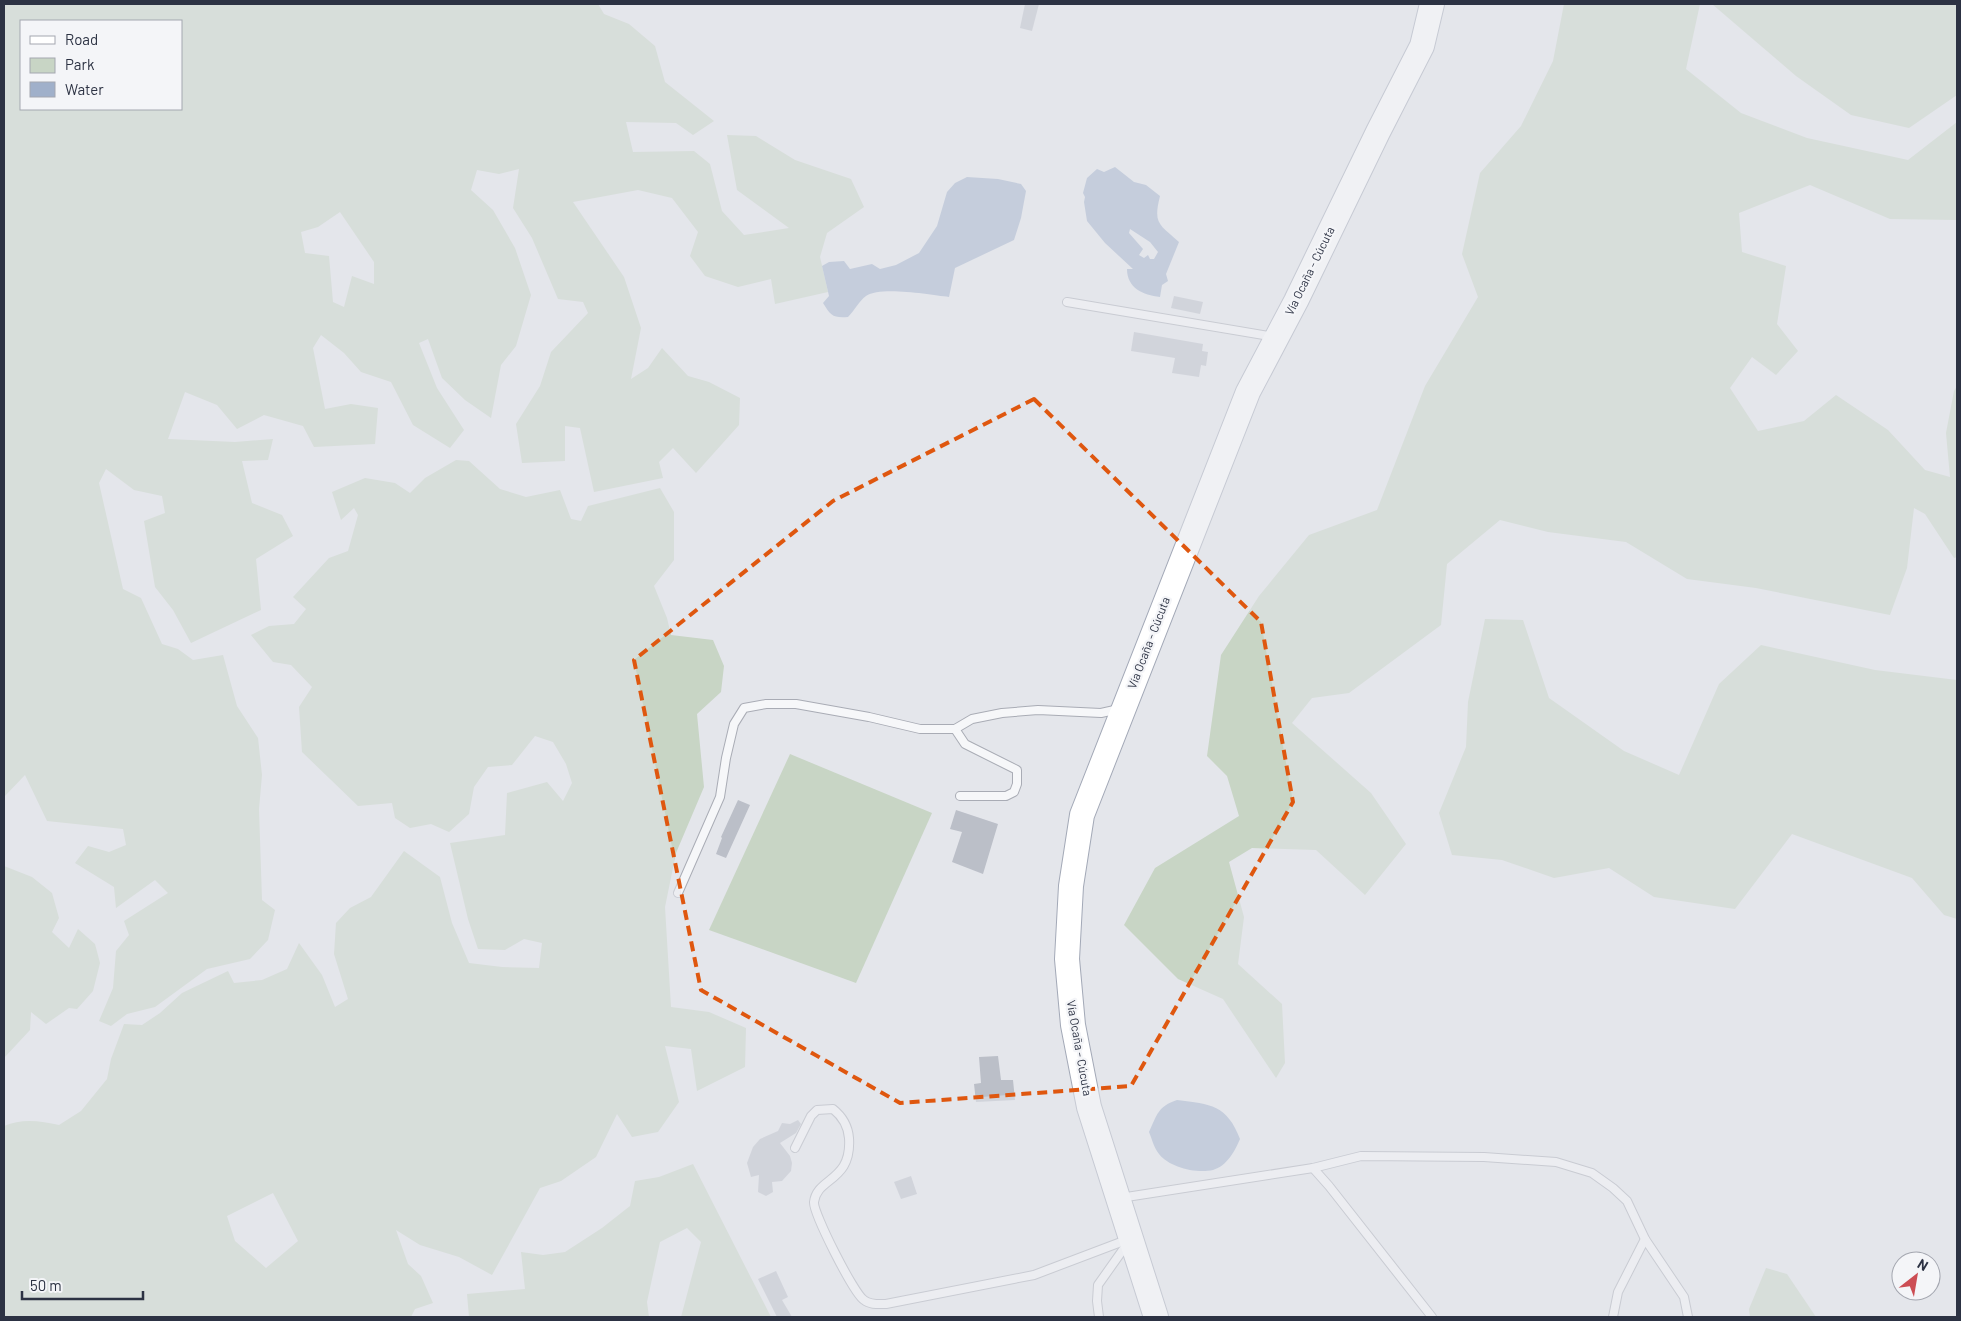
<svg xmlns="http://www.w3.org/2000/svg" width="1961" height="1321" font-family="Barlow,sans-serif">
<rect width="100%" height="100%" fill="#e4e6eb"/>
<g fill="#c8d5c5" fill-rule="evenodd">
<path d="M4,4h594l6,10 25,10 26,22 10,36 49,39 -21,14 -17,-12 -50,-1 7,30 61,-1 16,13 12,47 22,24 45,-7 -52,-38 -10,-55 29,1 39,24 56,19 13,28 -37,26 -7,24 8,35 -53,12 -4,-25 -33,8 -33,-11 -15,-20 8,-24 -26,-34 -34,-8 -65,12 51,75 17,51 -10,51 17,-11 14,-20 26,28 21,6 31,16 -1,27 -43,48 -23,-25 -14,14 4,16 -69,14 -14,-64 -15,-2v35l-43,2 -6,-39 24,-38 11,-34 37,-39 -5,-11 -25,-3 -26,-61 -19,-30 6,-39 -20,5 -22,-4 -6,20 22,20 22,38 16,47 -15,51 -15,19 -10,53 -26,-18 -23,-22 -14,-39 -9,4 18,45 27,42 -14,18 -37,-23 -22,-43 -30,-10 -17,-19 -23,-18 -8,13 12,61 26,-5 27,4 -3,36 -61,3 -11,-21 -39,-11 -27,14 -20,-24 -32,-13 -17,47 67,3 38,-3 -5,21 -26,1 10,42 30,12 11,21 -37,23 5,51 -70,33 -18,-33 -18,-23 -11,-66 21,-8 -3,-17 -28,-6 -28,-21 -7,14 24,106 18,9 21,46 16,5 15,11 30,-5 14,51 21,32 4,37 -3,34 3,91 13,10 -7,30 -18,19 -43,10 -52,38 -28,7 -16,12 -12,-5 14,-33 3,-37 13,-16 -5,-14 44,-28 -13,-13 -39,28 -2,-21 -39,-24 13,-17 21,6 17,-7 -3,-16 -76,-8 -22,-46 -21,22zM21,21h160v88h-160zM340,212l34,50v22l-22,-8 -8,31 -11,-5 -4,-46 -24,-3 -4,-21 17,-5z"/>
<polygon points="1564,4 1700,4 1686,69 1741,113 1807,138 1908,160 1957,122 1957,220 1890,219 1810,185 1739,213 1742,252 1786,266 1777,324 1798,351 1776,375 1752,357 1730,388 1758,431 1804,421 1836,395 1888,430 1925,470 1950,477 1946,433 1954,391 1957,386 1957,557 1954,558 1925,514 1914,508 1907,568 1890,615 1756,588 1687,579 1626,542 1548,532 1500,520 1447,564 1441,625 1349,693 1312,698 1292,723 1371,793 1406,844 1365,895 1316,850 1252,848 1229,862 1244,917 1238,964 1282,1004 1285,1063 1276,1078 1223,999 1178,979 1124,925 1155,868 1239,816 1227,776 1207,756 1221,655 1259,596 1309,535 1377,510 1425,386 1478,297 1462,254 1480,173 1521,126 1553,61"/>
<polygon points="1712,4 1957,4 1957,95 1909,128 1851,115 1796,76"/>
<path d="M456,460l13,1 31,28 26,8 34,-7 11,29 10,2 7,-15 72,-18 14,24v48l-20,26 13,32 4,17 42,5 11,26 -3,26 -24,22 7,73 -28,66 -11,54 6,100 38,5 37,16 -1,39 -48,24 -6,-42 -26,-3 14,56 -21,30 -26,5 -15,-23 -21,43 -35,24 -21,7 -48,87 -33,-18 -39,-12 -24,-15 12,34 13,12 12,27 -18,6 -4,8h-407v-191c18,-8 37,-5 55,-1l22,-14 26,-32 4,-20 13,-35 18,1 18,-12 22,-20 46,-22 6,12 28,-3 25,-11 12,-26 23,32 13,32 13,-8 -14,-45 2,-31 14,-15 21,-11 33,-46 36,26 12,46 17,40 33,4 37,1 3,-25 -18,-4 -19,11 -27,-1 -10,-30 -18,-76 55,-8 2,-42 40,-11 16,19 9,-18 -6,-19 -13,-22 -18,-6 -23,29 -24,2 -14,20 -5,27 -20,18 -18,-8 -21,4 -15,-10 -3,-15 -34,3 -56,-54 -3,-45 13,-20 -21,-22 -18,-3 -22,-27 18,-9 25,-2 12,-15 -13,-12 36,-39 19,-7 10,-36 -4,-7 -13,12 -9,-28 33,-14 30,5 15,10 15,-15zM273,1193l25,48 -32,27 -31,-27 -8,-25z"/>
<polygon points="1485,619 1523,620 1549,698 1624,751 1679,775 1719,684 1761,645 1875,670 1957,680 1957,919 1944,915 1912,878 1792,834 1735,909 1654,897 1609,868 1554,878 1502,860 1452,855 1439,813 1466,747 1468,702"/>
<polygon points="790,754 932,813 856,983 709,930"/>
<polygon points="4,866 32,877 52,893 59,918 52,932 69,948 78,929 95,944 100,963 93,991 77,1009 69,1008 46,1024 31,1012 30,1030 4,1058"/>
<polygon points="693,1164 771,1317 681,1317 701,1242 687,1228 660,1242 647,1302 649,1317 469,1317 467,1294 525,1289 521,1252 543,1255 565,1252 602,1228 630,1206 635,1181 659,1177"/>
<polygon points="1766,1268 1787,1274 1816,1317 1750,1317 1749,1309"/>
</g>
<g fill="#a0b0ca" fill-rule="evenodd">
<path d="M1115,167l19,15 12,3 14,11c-7,28 -1,28 19,46l-13,32 2,7 -6,4 -2,12c-17,-2 -33,-9 -33,-28h6l-28,-26 -18,-22 -3,-19 1,-5 -2,-4 4,-15 10,-9 7,3zM1130,229l20,13 8,10 -4,7h-4l-2,-4 -4,3 -5,-3 4,-6 -14,-16z"/>
<path d="M967,177l31,2 23,5 5,7 -5,27 -7,22 -59,28 -6,29c-19,-2 -68,-11 -83,-1 -7,5 -11,14 -18,21 -15,1 -17,-1 -25,-14l6,-7 -7,-30 7,-4 15,-1 6,8 22,-5 8,5 16,-4 23,-12 18,-27 10,-34 8,-9z"/>
<path d="M1177,1100c34,4 50,5 63,39 -5,12 -13,27 -27,31 -17,4 -44,-3 -54,-16 -5,-6 -7,-15 -10,-22 8,-17 9,-26 28,-32z"/>
</g>
<g fill="#bbbfc8">
<polygon points="1025,4 1039,4 1032,31 1020,28"/>
<polygon points="1174,296 1203,302 1200,314 1171,308"/>
<polygon points="1134,332 1203,344 1202,351 1208,352 1206,366 1201,365 1199,377 1172,373 1175,358 1131,351"/>
<polygon points="738,800 750,805 726,858 716,854 722,838 721,837"/>
<polygon points="956,810 998,824 983,874 952,862 962,832 950,829"/>
<polygon points="998,1056 1001,1080 1013,1080 1015,1100 976,1102 974,1084 981,1083 979,1057"/>
<polygon points="798,1120 801,1124 796,1133 780,1143 790,1156 792,1163 791,1171 782,1181 772,1182 773,1192 766,1196 758,1192 759,1175 751,1177 747,1163 753,1147 760,1139 778,1131 782,1123 790,1124"/>
<polygon points="911,1176 917,1194 901,1199 894,1182"/>
<polygon points="776,1271 788,1297 782,1300 792,1317 777,1317 758,1279"/>
</g>
<g fill="none" stroke-linecap="round" stroke-linejoin="round">
<g stroke="#a9acb5" stroke-width="10">
<g id="service">
<polyline points="1067,302 1275,337"/>
<polyline points="955,729 965,744 1017,770 1017,784 1014,792 1006,796 960,796"/>
<polyline points="678,893 720,797 726,758 734,724 744,708 766,704 796,704 869,717 920,729 955,729 972,719 1002,713 1038,710 1101,713 1119,709"/>
<path d="M795,1148l16,-32 6,-6 16,-1c10,8 15,17 16,29 3,44 -32,39 -35,64 -1,11 40,92 50,98 6,5 15,4 22,4l148,-29 95,-36"/>
<polyline points="1313,1168 1329,1186 1432,1317"/>
<polyline points="1120,1198 1313,1168 1361,1156 1484,1157 1556,1162 1592,1173 1613,1188 1627,1201 1645,1239 1684,1297 1688,1317"/>
<polyline points="1099,1317 1097,1301 1098,1285 1127,1244"/>
<polyline points="1613,1317 1618,1292 1645,1239"/>
</g>
</g>
<g stroke="#a3a9b7" stroke-width="26">
<polyline id="primary" points="1156,1317 1089,1107 1073,1025 1067,959 1071,886 1082,815 1248,392 1296,301 1378,132 1422,46 1432,4"/>
</g>
<use href="#service" stroke="#f6f7f9" stroke-width="8"/>
<use href="#primary" stroke="#fff" stroke-width="24"/>
</g>
<path d="M0 0H1961V1321H0ZM1034,399l227,223 32,180 -162,284 -231,17 -199,-113 -67,-330 199,-159z" fill="#e4e6eb" fill-opacity=".55" fill-rule="evenodd"/>
<path fill="none" stroke="#df570f" stroke-width="4" stroke-dasharray="10 6" stroke-linejoin="round" d="M1034,399l227,223 32,180 -162,284 -231,17 -199,-113 -67,-330 199,-159z"/>
<g text-anchor="middle" stroke-width="4.5" stroke-linejoin="round" paint-order="stroke">
<g font-size="12" fill="#2c3243" stroke="#f4f5f8">
<text transform="translate(1310 271) rotate(-64)" y="4">Vía Ocaña - Cúcuta</text>
<text transform="translate(1149 643) rotate(-69)" y="4">Vía Ocaña - Cúcuta</text>
<text transform="translate(1079 1048) rotate(80)" y="4">Vía Ocaña - Cúcuta</text>
</g>
</g>
<rect width="1961" height="1321" fill="none" stroke="#2c3243" stroke-width="10"/>
<rect x="20" y="20" width="162" height="90" fill="#f4f5f8" stroke="#a4a7b0"/>
<rect x="30" y="36" width="25" height="8" fill="#ffffff" stroke="#a4a7b0"/>
<text x="65" y="45" font-size="15" fill="#2c3243">Road</text>
<rect x="30" y="58" width="25" height="15" fill="#c8d5c5" stroke="#a4a7b0"/>
<text x="65" y="70" font-size="15" fill="#2c3243">Park</text>
<rect x="30" y="82" width="25" height="15" fill="#a0b0ca" stroke="#a4a7b0"/>
<text x="65" y="95" font-size="15" fill="#2c3243">Water</text>
<g transform="translate(1916 1276) rotate(31)"><circle r="24" fill="#f4f5f8" stroke="#a4a7b0"/>
<path d="M0-4L9 19L0 12L-9 19Z" fill="#cc4d54"/>
<text y="-8" font-size="14" font-weight="bold" text-anchor="middle" fill="#2c3243">N</text>
</g>
<path d="M22 1291v8h121v-8" fill="none" stroke="#2c3243" stroke-width="2.5"/>
<text x="30" y="1291" font-size="15" fill="#2c3243" stroke="#f4f5f8" stroke-width="4" paint-order="stroke">50 m</text>
</svg>
